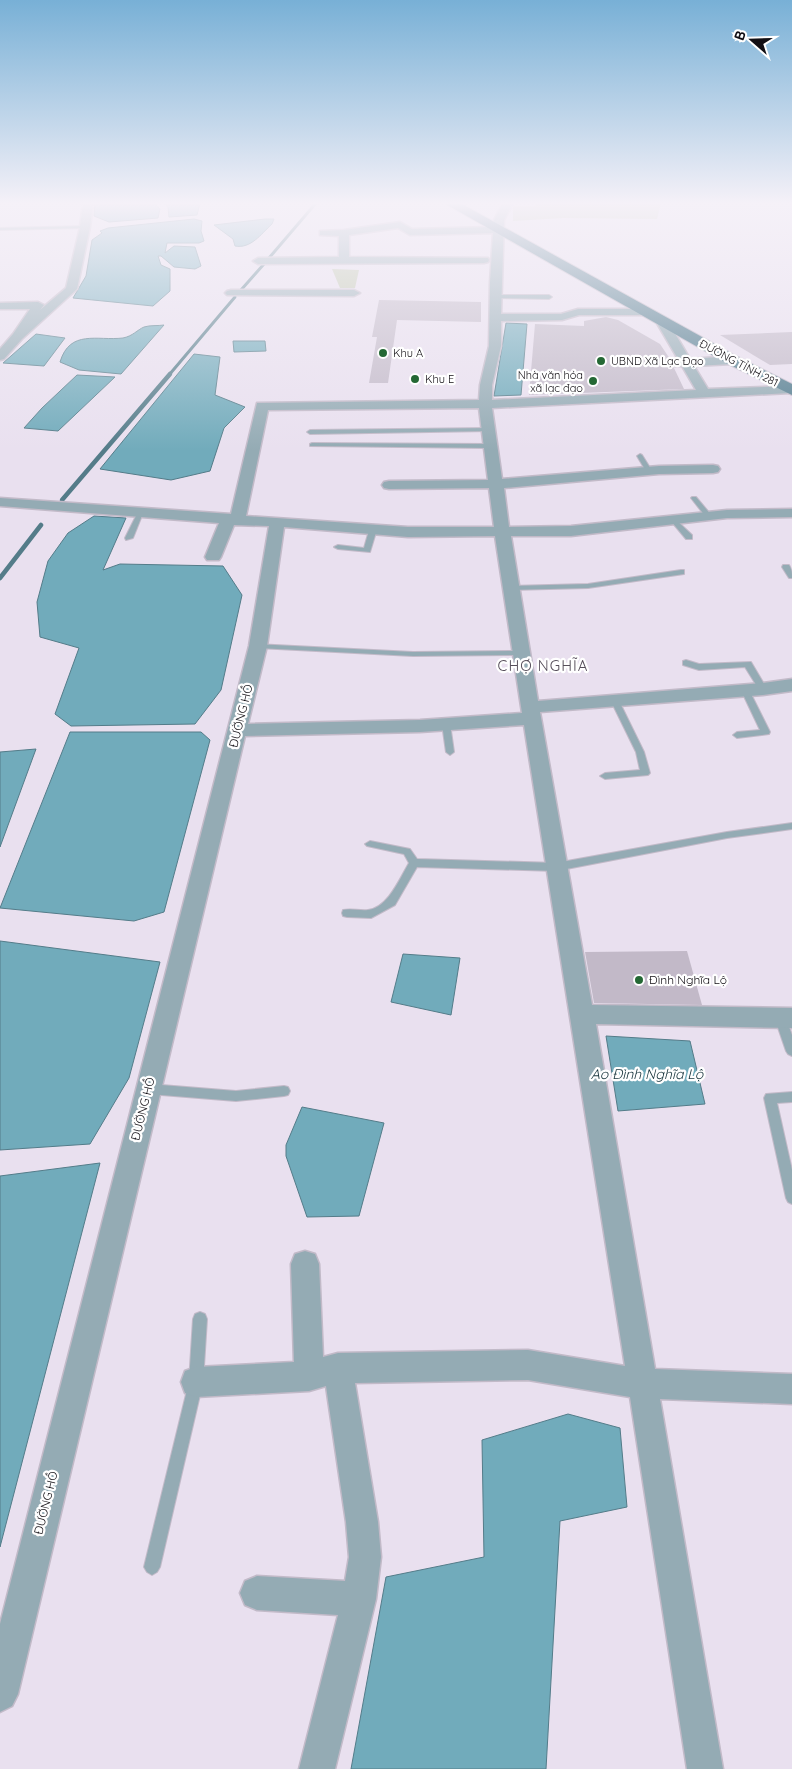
<svg xmlns="http://www.w3.org/2000/svg" width="792" height="1769" font-family="Quicksand,sans-serif">
<rect width="100%" height="100%" fill="#e9e0ef"/>
<g fill="#bbc4a7">
<polygon points="537,203 661,203 657,219 563,218 513,221 513,206 535,206"/>
<polygon points="332,269 359,270 355,288 340,288"/>
</g>
<g fill="#71abbb" stroke="#547c89">
<polygon points="95,203 154,203 160,209 158,218 109,222 94,216"/>
<polygon points="164,203 200,203 197,215 169,217 168,207"/>
<polygon points="194,219 202,221 201,231 204,241 199,243 167,243 165,253 174,246 195,247 201,266 195,269 174,267 161,256 158,256 161,265 170,269 170,291 153,306 73,298 86,276 92,240 102,233 100,231 108,228"/>
<path d="M265,219h9l-2,5c-11,10 -21,25 -37,22l-2,-7 -19,-14z"/>
<polygon points="506,323 527,324 521,395 494,396"/>
<path d="M164,325l-43,49 -42,-4 -19,-8c10,-33 37,-21 63,-24 10,-2 14,-8 21,-11 6,-2 14,-1 20,-2z"/>
<polygon points="36,334 65,338 44,366 3,363"/>
<polygon points="233,341 265,341 266,351 234,352"/>
<polygon points="194,354 220,357 215,395 245,407 224,428 210,471 171,480 100,469"/>
<polygon points="77,375 115,377 58,431 24,428 42,408"/>
<polygon points="94,516 126,518 103,570 120,564 223,566 242,595 221,690 195,724 71,726 55,714 79,648 40,637 37,602 48,561 68,533"/>
<polygon points="70,732 201,732 210,740 164,912 134,921 0,908"/>
<polygon points="36,749 0,847 0,752"/>
<polygon points="0,941 160,962 129,1078 90,1144 0,1150"/>
<polygon points="403,954 460,958 451,1015 391,1002"/>
<polygon points="606,1036 690,1041 705,1104 618,1111"/>
<polygon points="302,1107 384,1123 359,1216 307,1217 286,1156 286,1145"/>
<polygon points="100,1163 0,1547 0,1176"/>
<polygon points="568,1414 620,1428 627,1507 560,1521 546,1769 351,1769 386,1577 484,1557 482,1440"/>
</g>
<g fill="none" stroke-linecap="round" stroke-linejoin="round">
<g stroke="#547c89" stroke-width="3">
<polyline points="269,258 316,203"/>
<polyline points="241,290 264,264"/>
<polyline points="169,375 235,297"/>
</g>
<g stroke="#547c89" stroke-width="4.5">
<polyline points="62,500 170,374"/>
<polyline points="0,578 41,525"/>
</g>
</g>
<g fill="#c2b9c8">
<polygon points="379,300 481,302 481,322 397,320 388,383 369,383 377,337 372,337"/>
<polygon points="606,317 618,320 660,344 670,359 667,364 669,367 674,368 684,389 529,395 535,324 584,326 584,321"/>
<polygon points="792,332 792,364 770,365 720,335"/>
<polygon points="687,951 702,1005 594,1003 585,952"/>
</g>
<g fill="none" stroke-linecap="round" stroke-linejoin="round">
<g stroke="#c2bac8" stroke-width="2">
<g id="lane">
<polygon points="87,226 85,228 0,230 0,228"/>
<polygon points="495,295 549,295 552,297 549,299 493,298 492,297"/>
<polygon points="488,428 490,429 490,431 310,434 307,432 310,430"/>
<polygon points="312,443 491,444 494,446 491,448 310,446 310,444"/>
<polygon points="640,454 642,455 652,471 651,472 646,471 637,456"/>
<polygon points="692,497 696,497 712,516 710,517 706,517 691,498"/>
<polygon points="138,512 143,513 133,538 126,540 125,538"/>
<polygon points="671,519 675,519 692,535 692,539 686,539 671,521"/>
<polygon points="370,527 377,529 370,552 338,549 334,547 338,545 364,548"/>
<path d="M783,565h6c3,5 3,8 3,13h-3l-7,-11z"/>
<polygon points="681,570 684,570 684,574 588,588 510,590 506,588 510,586 588,584"/>
<polygon points="255,644 413,652 521,651 525,653 521,655 413,656 258,648 255,648"/>
<polygon points="686,660 699,664 751,662 767,689 763,692 760,691 745,667 699,670 683,665 683,661"/>
<polygon points="745,687 749,690 770,732 769,734 737,738 733,735 737,732 760,730 741,690"/>
<polygon points="615,698 619,701 644,752 650,773 648,775 605,779 600,776 605,773 640,770 636,752 611,701"/>
<polygon points="446,721 450,724 454,752 450,755 446,752 442,724"/>
<path d="M792,823v6l-65,9 -171,33 -139,-4 -22,38 -24,13 -24,-1 -4,-1 -1,-3 1,-3c8,-2 16,1 25,0 20,-2 32,-32 41,-47l-5,-9 -37,-8 -2,-2 5,-3 40,8 7,10 139,4 171,-31z"/>
<polygon points="781,1014 785,1016 792,1035 792,1056 788,1054 786,1051 775,1019 777,1016"/>
<polygon points="149,1084 236,1091 284,1086 288,1087 290,1091 288,1095 284,1096 236,1101 149,1094 145,1093 143,1089 145,1085"/>
<polygon points="792,1092 792,1102 777,1103 792,1170 792,1204 788,1202 786,1198 764,1098 766,1094"/>
<polygon points="200,1312 205,1314 207,1319 203,1382 160,1567 157,1572 152,1575 147,1572 144,1567 189,1382 193,1319 195,1314"/>
</g>
</g>
<g stroke="#c2bac8" stroke-width="3">
<g id="street">
<polygon points="83,203 93,203 90,227 77,289 22,339 4,359 0,360 0,349 13,334 30,309 0,309 0,303 38,302 44,305 40,310 66,288 80,227"/>
<path d="M503,203h10l-9,17 -3,94h60l17,-5h71l6,3 -6,3h-70l-17,5 -61,1v25l-9,39v15l204,-10 -14,-24h-11l-2,-3 2,-3 7,-1 -23,-39 6,-3 6,3 23,39 42,-3 6,4 -6,4 -38,2 14,23 84,-3v6l-2,1 -298,15 10,71 157,-13 54,-1 5,1 2,3 -2,3 -5,1 -54,1 -155,14 5,39 62,-1 156,-16 65,-1v8l-65,1 -156,18h-60l27,165 225,-18 29,-4v12l-29,4 -223,17 52,293 200,3v20l-196,-4 59,345 137,5v30l-132,-5 63,370h-36l-57,-372 -102,-17 -173,3 23,139 3,35 -5,42 -41,170h-36l39,-154 -81,-5 -12,-5 -5,-12 5,-12 12,-5 88,5 4,-24 -3,-35 -20,-136 -17,5 -113,6 -11,-4 -4,-11 4,-11 11,-4 98,-5 -3,-98 4,-10 10,-3 10,3 4,10 4,93 15,-4 190,-3 97,16 -101,-641 -104,7 -175,4 -227,958 -6,12 -12,6v-88l249,-978 20,-120 -35,-1 -13,32 -2,3h-12l-2,-3 14,-34 -219,-17v-8l231,16 26,-111 222,-3 1,-15 9,-39 1,-63 3,-50 -83,2 -12,-7 -49,7v22l139,1 1,2 -1,2 -4,1 -226,1 -5,-3 5,-3 81,-1v-21l-19,-1v-4l24,-1 56,-8 12,7 81,-2 1,-7zM479,408l9,72 -99,1 -5,1 -2,3 2,3 5,1 100,-1 5,39h-86l-162,-11 22,-106zM284,527l124,10 87,-1 27,177 -102,7 -172,4 19,-78z"/>
<polygon points="231,290 354,290 360,293 354,296 227,295 225,293 227,291"/>
</g>
</g>
<g stroke="#c2bac8" stroke-width="2">
<polygon id="primary" points="444,203 460,203 738,357 792,384 792,395 726,363"/>
</g>
<use href="#lane" fill="#94abb4" fill-rule="evenodd"/>
<use href="#street" fill="#94abb4" fill-rule="evenodd"/>
<use href="#primary" fill="#4f7a8c" fill-rule="evenodd"/>
</g>
<linearGradient id="sky" x2="0" y2="1"><stop stop-color="#78b0d6"/><stop offset="0.45" stop-color="#f5f1f8"/><stop offset="1" stop-color="#f5f1f8" stop-opacity="0"/></linearGradient>
<rect width="792" height="451" fill="url(#sky)"/>
<g fill="#246834" stroke="#fff" stroke-width="2">
<circle cx="383" cy="353" r="5"/>
<circle cx="601" cy="361" r="5"/>
<circle cx="415" cy="379" r="5"/>
<circle cx="593" cy="381" r="5"/>
<circle cx="639" cy="980" r="5"/>
</g>
<g text-anchor="middle" stroke-width="4.5" stroke-linejoin="round" paint-order="stroke">
<g font-size="11" fill="#120f14" stroke="#fff" text-anchor="start">
<text x="393" y="357">Khu A</text>
<text x="611" y="365">UBND Xã Lạc Đạo</text>
<text x="583" y="379" text-anchor="end">Nhà văn hóa<tspan x="583" dy="13">xã lạc đạo</tspan></text>
<text x="425" y="383">Khu E</text>
</g>
<g font-size="11" fill="#120f14" stroke="#fff">
<text transform="translate(739 363) rotate(28)" y="4">ĐƯỜNG TỈNH 281</text>
</g>
<g font-size="12" fill="#120f14" stroke="#fff">
<text transform="translate(241 716) rotate(-76)" y="4">ĐƯỜNG HỒ</text>
<text transform="translate(143 1109) rotate(-76)" y="4">ĐƯỜNG HỒ</text>
<text transform="translate(46 1503) rotate(-76)" y="4">ĐƯỜNG HỒ</text>
</g>
<g font-size="12" fill="#120f14" stroke="#fff" text-anchor="start">
<text x="649" y="984">Đình Nghĩa Lộ</text>
</g>
<g font-size="14" font-style="italic" fill="#16333b" stroke="#fff">
<text x="647" y="1079">Ao Đình Nghĩa Lộ</text>
</g>
<g font-size="15" letter-spacing="1" fill="#564e5a" stroke="#fff">
<text x="543" y="671">CHỢ NGHĨA</text>
</g>
</g>
<g transform="translate(752 40) rotate(290)" stroke="#ffffff" stroke-width="4" paint-order="stroke">
<path d="M0-4L9 19L0 12L-9 19Z" fill="#120f14"/>
<text y="-8" font-size="14" font-weight="bold" text-anchor="middle" fill="#120f14">B</text>
</g>
</svg>
